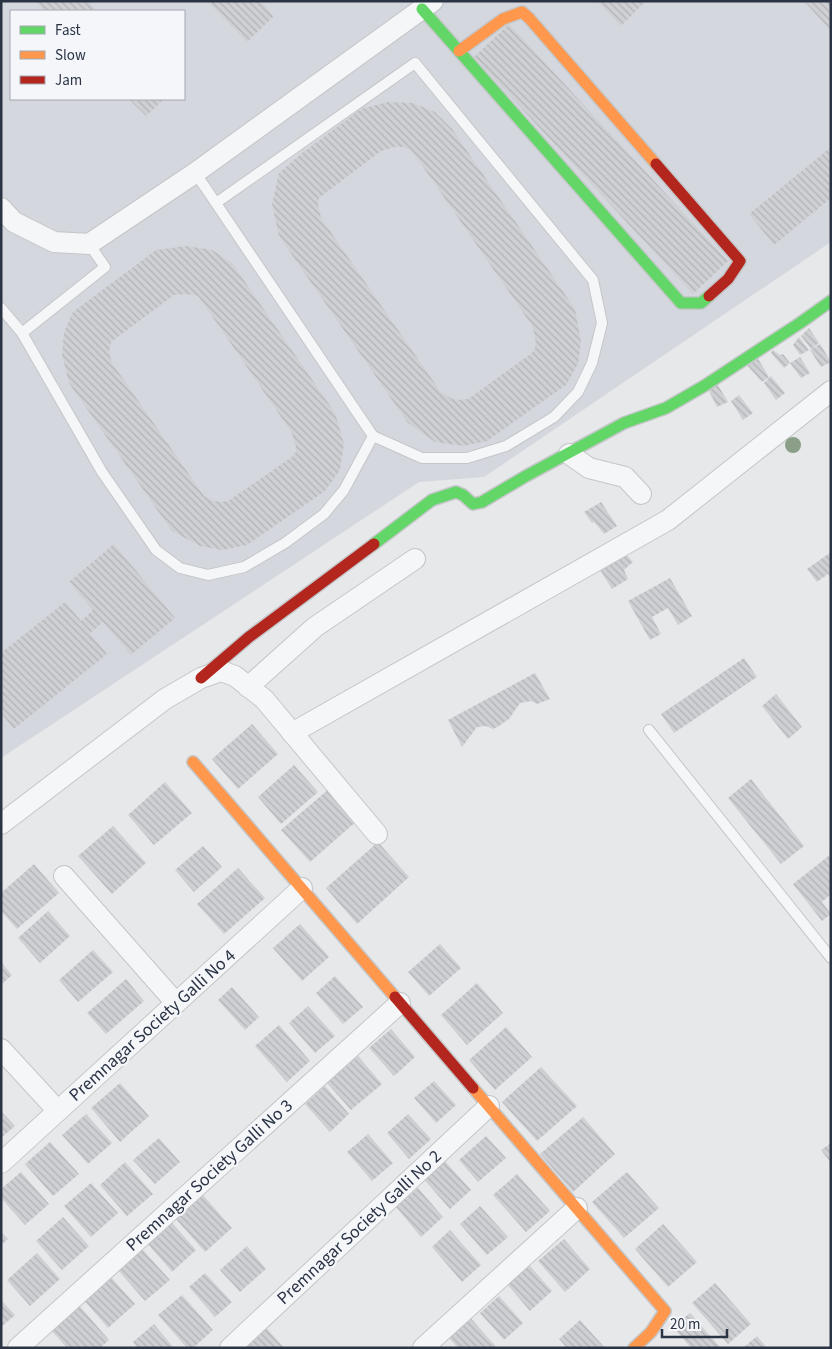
<svg xmlns="http://www.w3.org/2000/svg" width="832" height="1349" font-family="'Source Sans 3',sans-serif">
<defs>
<pattern id="building-back-hatch" width="6" height="6" patternUnits="userSpaceOnUse" patternTransform="scale(1.25)"><rect width="6" height="6" fill="#ced0d3"/><path d="M-1 5l2 2M0 0l6 6M5-1l2 2" fill="none" stroke="#b1b3b6"/></pattern>
</defs>
<rect width="100%" height="100%" fill="#e6e8ea"/>
<path fill="#d4d7dd" fill-rule="evenodd" d="M1,1h830v241l-347,235 -65,5 -418,276zM11,11h173v88h-173z"/>
<g fill="url(#building-back-hatch)" fill-rule="evenodd">
<polygon points="35,1 88,1 97,11 44,11"/>
<polygon points="207,1 260,1 274,16 247,42"/>
<polygon points="599,1 646,1 621,26 598,2"/>
<polygon points="804,1 831,1 831,31"/>
<polygon points="509,24 728,261 693,294 474,57"/>
<polygon points="129,99 164,99 146,116"/>
<path d="M388,102l25,1 22,9 17,17 123,180 6,33 -3,22 -12,21 -79,56 -23,5 -29,-4 -27,-19 -129,-187 -7,-32 7,-31 22,-19 60,-45zM394,147h9l7,3 7,8 116,169 3,16 -1,5 -3,5 -64,46 -6,1 -10,-1 -12,-8 -119,-173 -3,-14 1,-6 62,-47z"/>
<polygon points="831,147 831,198 774,245 749,214"/>
<path d="M186,246l26,4 20,13 103,150 9,31 -4,26 -15,21 -78,54 -25,5 -22,-4 -28,-15 -103,-148 -7,-28 2,-23 9,-20 83,-62zM185,294l10,1 4,2 93,136 4,14v5l-4,5 -64,44 -7,1 -7,-1 -10,-5 -92,-133 -3,-11 2,-10 63,-47z"/>
<polygon points="809,328 819,343 811,349 801,336"/>
<polygon points="799,337 809,350 800,355 793,345"/>
<polygon points="820,344 831,362 821,367 810,350"/>
<polygon points="773,350 780,355 783,354 790,363 784,368 771,353"/>
<polygon points="757,357 769,377 762,382 746,364"/>
<polygon points="800,357 810,373 801,378 790,363"/>
<polygon points="771,376 785,393 776,400 764,383"/>
<polygon points="716,382 728,402 717,407 708,389"/>
<polygon points="739,395 753,413 743,420 731,401"/>
<polygon points="601,502 617,526 604,534 594,522 592,523 584,512"/>
<polygon points="114,544 175,618 131,655 103,622 90,633 107,654 14,729 1,713 1,653 65,602 81,621 93,610 69,582"/>
<polygon points="831,552 831,578 828,574 817,582 807,569"/>
<polygon points="626,554 633,562 624,570 628,579 612,589 600,570"/>
<polygon points="670,578 692,616 678,625 668,608 652,617 661,634 650,640 628,601"/>
<polygon points="744,658 757,677 674,733 661,714"/>
<polygon points="535,673 550,699 537,704 531,701 520,703 509,719 499,726 493,729 486,726 477,727 462,747 448,720"/>
<polygon points="776,694 802,727 788,739 762,706"/>
<polygon points="252,724 278,754 238,789 212,759"/>
<polygon points="294,765 318,792 281,824 258,797"/>
<polygon points="751,779 804,846 781,864 728,798"/>
<polygon points="165,782 192,813 154,845 128,815"/>
<polygon points="330,788 358,820 310,862 281,830"/>
<polygon points="113,826 146,863 112,894 78,856"/>
<polygon points="378,842 409,877 357,924 326,888"/>
<polygon points="203,846 222,867 194,892 175,870"/>
<polygon points="831,854 831,894 822,902 831,914 822,921 793,884"/>
<polygon points="34,864 59,893 17,929 1,911 1,893"/>
<polygon points="238,868 265,898 224,934 197,904"/>
<polygon points="48,911 70,936 40,963 18,938"/>
<polygon points="300,924 329,957 302,981 273,948"/>
<polygon points="440,944 461,968 429,996 408,972"/>
<polygon points="93,950 113,972 78,1002 59,980"/>
<polygon points="1,962 12,975 1,985"/>
<polygon points="335,976 363,1007 343,1024 316,993"/>
<polygon points="126,979 144,1001 106,1034 87,1013"/>
<polygon points="477,983 503,1013 467,1045 441,1015"/>
<polygon points="232,987 259,1017 245,1030 218,1000"/>
<polygon points="308,1006 335,1036 315,1053 289,1023"/>
<polygon points="279,1025 310,1061 287,1082 255,1046"/>
<polygon points="506,1027 532,1057 495,1090 469,1060"/>
<polygon points="391,1029 415,1057 394,1076 369,1048"/>
<polygon points="358,1056 382,1084 351,1110 327,1083"/>
<polygon points="541,1067 577,1106 537,1141 502,1102"/>
<polygon points="434,1081 456,1105 436,1123 414,1098"/>
<polygon points="120,1083 149,1116 120,1142 91,1108"/>
<polygon points="325,1086 349,1114 330,1132 305,1104"/>
<polygon points="1,1111 15,1126 1,1138"/>
<polygon points="86,1114 112,1143 88,1164 62,1135"/>
<polygon points="408,1114 431,1139 409,1159 387,1133"/>
<polygon points="583,1117 615,1154 573,1192 540,1154"/>
<polygon points="368,1134 393,1163 372,1181 347,1152"/>
<polygon points="486,1136 506,1158 478,1182 459,1160"/>
<polygon points="159,1138 180,1162 155,1184 133,1160"/>
<polygon points="50,1142 79,1174 53,1196 25,1164"/>
<polygon points="831,1143 831,1163 821,1150"/>
<polygon points="442,1158 471,1190 450,1209 421,1176"/>
<polygon points="125,1162 153,1194 127,1216 100,1185"/>
<polygon points="21,1172 49,1204 25,1225 1,1198 1,1189"/>
<polygon points="627,1172 659,1208 624,1238 592,1202"/>
<polygon points="517,1174 550,1211 526,1232 493,1195"/>
<polygon points="91,1183 118,1213 91,1237 64,1206"/>
<polygon points="418,1188 443,1217 421,1237 396,1207"/>
<polygon points="202,1194 232,1228 205,1252 175,1218"/>
<polygon points="480,1206 508,1237 487,1255 460,1224"/>
<polygon points="63,1217 89,1246 62,1270 36,1241"/>
<polygon points="167,1217 196,1250 172,1272 143,1238"/>
<polygon points="663,1224 697,1262 668,1287 635,1249"/>
<polygon points="450,1230 481,1265 462,1282 432,1247"/>
<polygon points="1,1232 8,1239 1,1245"/>
<polygon points="564,1239 590,1269 565,1292 538,1261"/>
<polygon points="247,1246 266,1269 240,1292 220,1270"/>
<polygon points="141,1248 170,1280 145,1301 117,1269"/>
<polygon points="37,1253 60,1279 30,1306 7,1280"/>
<polygon points="529,1265 552,1291 530,1311 507,1284"/>
<polygon points="205,1273 232,1302 215,1317 189,1287"/>
<polygon points="109,1275 135,1304 108,1328 82,1298"/>
<polygon points="715,1283 751,1324 728,1344 692,1303"/>
<polygon points="182,1295 213,1330 193,1348 187,1348 158,1315"/>
<polygon points="499,1296 523,1323 504,1340 480,1313"/>
<polygon points="1,1300 15,1315 1,1327"/>
<polygon points="78,1304 109,1340 100,1348 67,1348 50,1329"/>
<polygon points="690,1313 721,1348 691,1348 673,1327"/>
<polygon points="468,1315 497,1348 458,1348 446,1335"/>
<polygon points="580,1320 605,1348 567,1348 559,1339"/>
<polygon points="262,1323 284,1348 234,1348"/>
<polygon points="154,1324 174,1348 138,1348 133,1342"/>
<polygon points="757,1336 767,1348 743,1348"/>
</g>
<g fill="none" stroke-linecap="round" stroke-linejoin="round">
<g stroke="#c4c6c8" stroke-width="12">
<g id="lane">
<polyline points="195,173 205,187 373,436 422,458 467,458 506,446 554,417 578,392 592,363 602,323 593,280 415,63 216,203"/>
<polyline points="1,308 22,333 102,472 156,550 180,568 208,575 244,567 285,543 324,514 344,490 373,436"/>
<polyline points="22,333 105,267 89,244"/>
<polyline points="649,730 831,958"/>
</g>
</g>
<g stroke="#c4c6c8" stroke-width="22">
<g id="street">
<polyline points="1,208 14,222 54,242 89,244 195,173 433,1"/>
<polyline points="569,454 589,468 625,477 641,494"/>
<polyline points="248,687 315,627 415,559"/>
<polyline points="292,733 668,520 831,391"/>
<polyline points="1,824 165,699 201,678 221,671 235,676 264,699 377,834"/>
<polyline points="64,876 176,1003"/>
<polyline points="1,1049 58,1111"/>
<polyline points="1,1163 302,888"/>
<polyline points="18,1348 400,1003"/>
<polyline points="230,1348 489,1106"/>
<polyline points="423,1348 577,1208"/>
</g>
</g>
<g stroke="#c4c6c8" stroke-width="14">
<g id="fast">
<polyline points="422,9 681,303 701,303 709,296"/>
<polyline points="374,544 432,500 456,492 463,495 473,504 482,502 526,476 624,423 666,408 704,386 800,323 831,301"/>
</g>
</g>
<g stroke="#c4c6c8" stroke-width="14">
<g id="slow">
<polyline points="459,51 503,19 522,12 529,18 656,164"/>
<polyline points="193,762 395,997"/>
<polyline points="473,1088 665,1311 651,1332 634,1348"/>
</g>
</g>
<g stroke="#c4c6c8" stroke-width="14">
<g id="jam">
<polyline points="656,164 740,261 728,279 709,296"/>
<polyline points="201,678 249,637 374,544"/>
<polyline points="395,997 473,1088"/>
</g>
</g>
<use href="#lane" stroke="#f5f6f7" stroke-width="10"/>
<use href="#street" stroke="#f5f6f7" stroke-width="20"/>
<use href="#fast" stroke="#63d668" stroke-width="11"/>
<use href="#slow" stroke="#ff974d" stroke-width="11"/>
<use href="#jam" stroke="#b3261e" stroke-width="11"/>
</g>
<circle fill="#8a9e88" cx="793" cy="445" r="8"/>
<g text-anchor="middle" stroke-width="4.5" stroke-linejoin="round" paint-order="stroke">
<g font-size="18" fill="#2b3445" stroke="#f4f6f9">
<text transform="translate(152 1025) rotate(-42)" y="6">Premnagar Society Galli No 4</text>
<text transform="translate(209 1175) rotate(-42)" y="6">Premnagar Society Galli No 3</text>
<text transform="translate(359 1227) rotate(-43)" y="6">Premnagar Society Galli No 2</text>
</g>
</g>
<rect width="832" height="1349" fill="none" stroke="#2b3445" stroke-width="5"/>
<rect x="10" y="10" width="175" height="90" fill="#f4f6f9" stroke="#a4a8b1"/>
<rect x="20" y="26" width="25" height="8" fill="#63d668" stroke="#a4a8b1"/>
<text x="55" y="35" font-size="15" fill="#2b3445">Fast</text>
<rect x="20" y="51" width="25" height="8" fill="#ff974d" stroke="#a4a8b1"/>
<text x="55" y="60" font-size="15" fill="#2b3445">Slow</text>
<rect x="20" y="76" width="25" height="8" fill="#b3261e" stroke="#a4a8b1"/>
<text x="55" y="85" font-size="15" fill="#2b3445">Jam</text>
<path d="M662 1329v8h65v-8" fill="none" stroke="#2b3445" stroke-width="2.5"/>
<text x="670" y="1329" font-size="15" fill="#2b3445" stroke="#f4f6f9" stroke-width="4" paint-order="stroke">20 m</text>
</svg>
